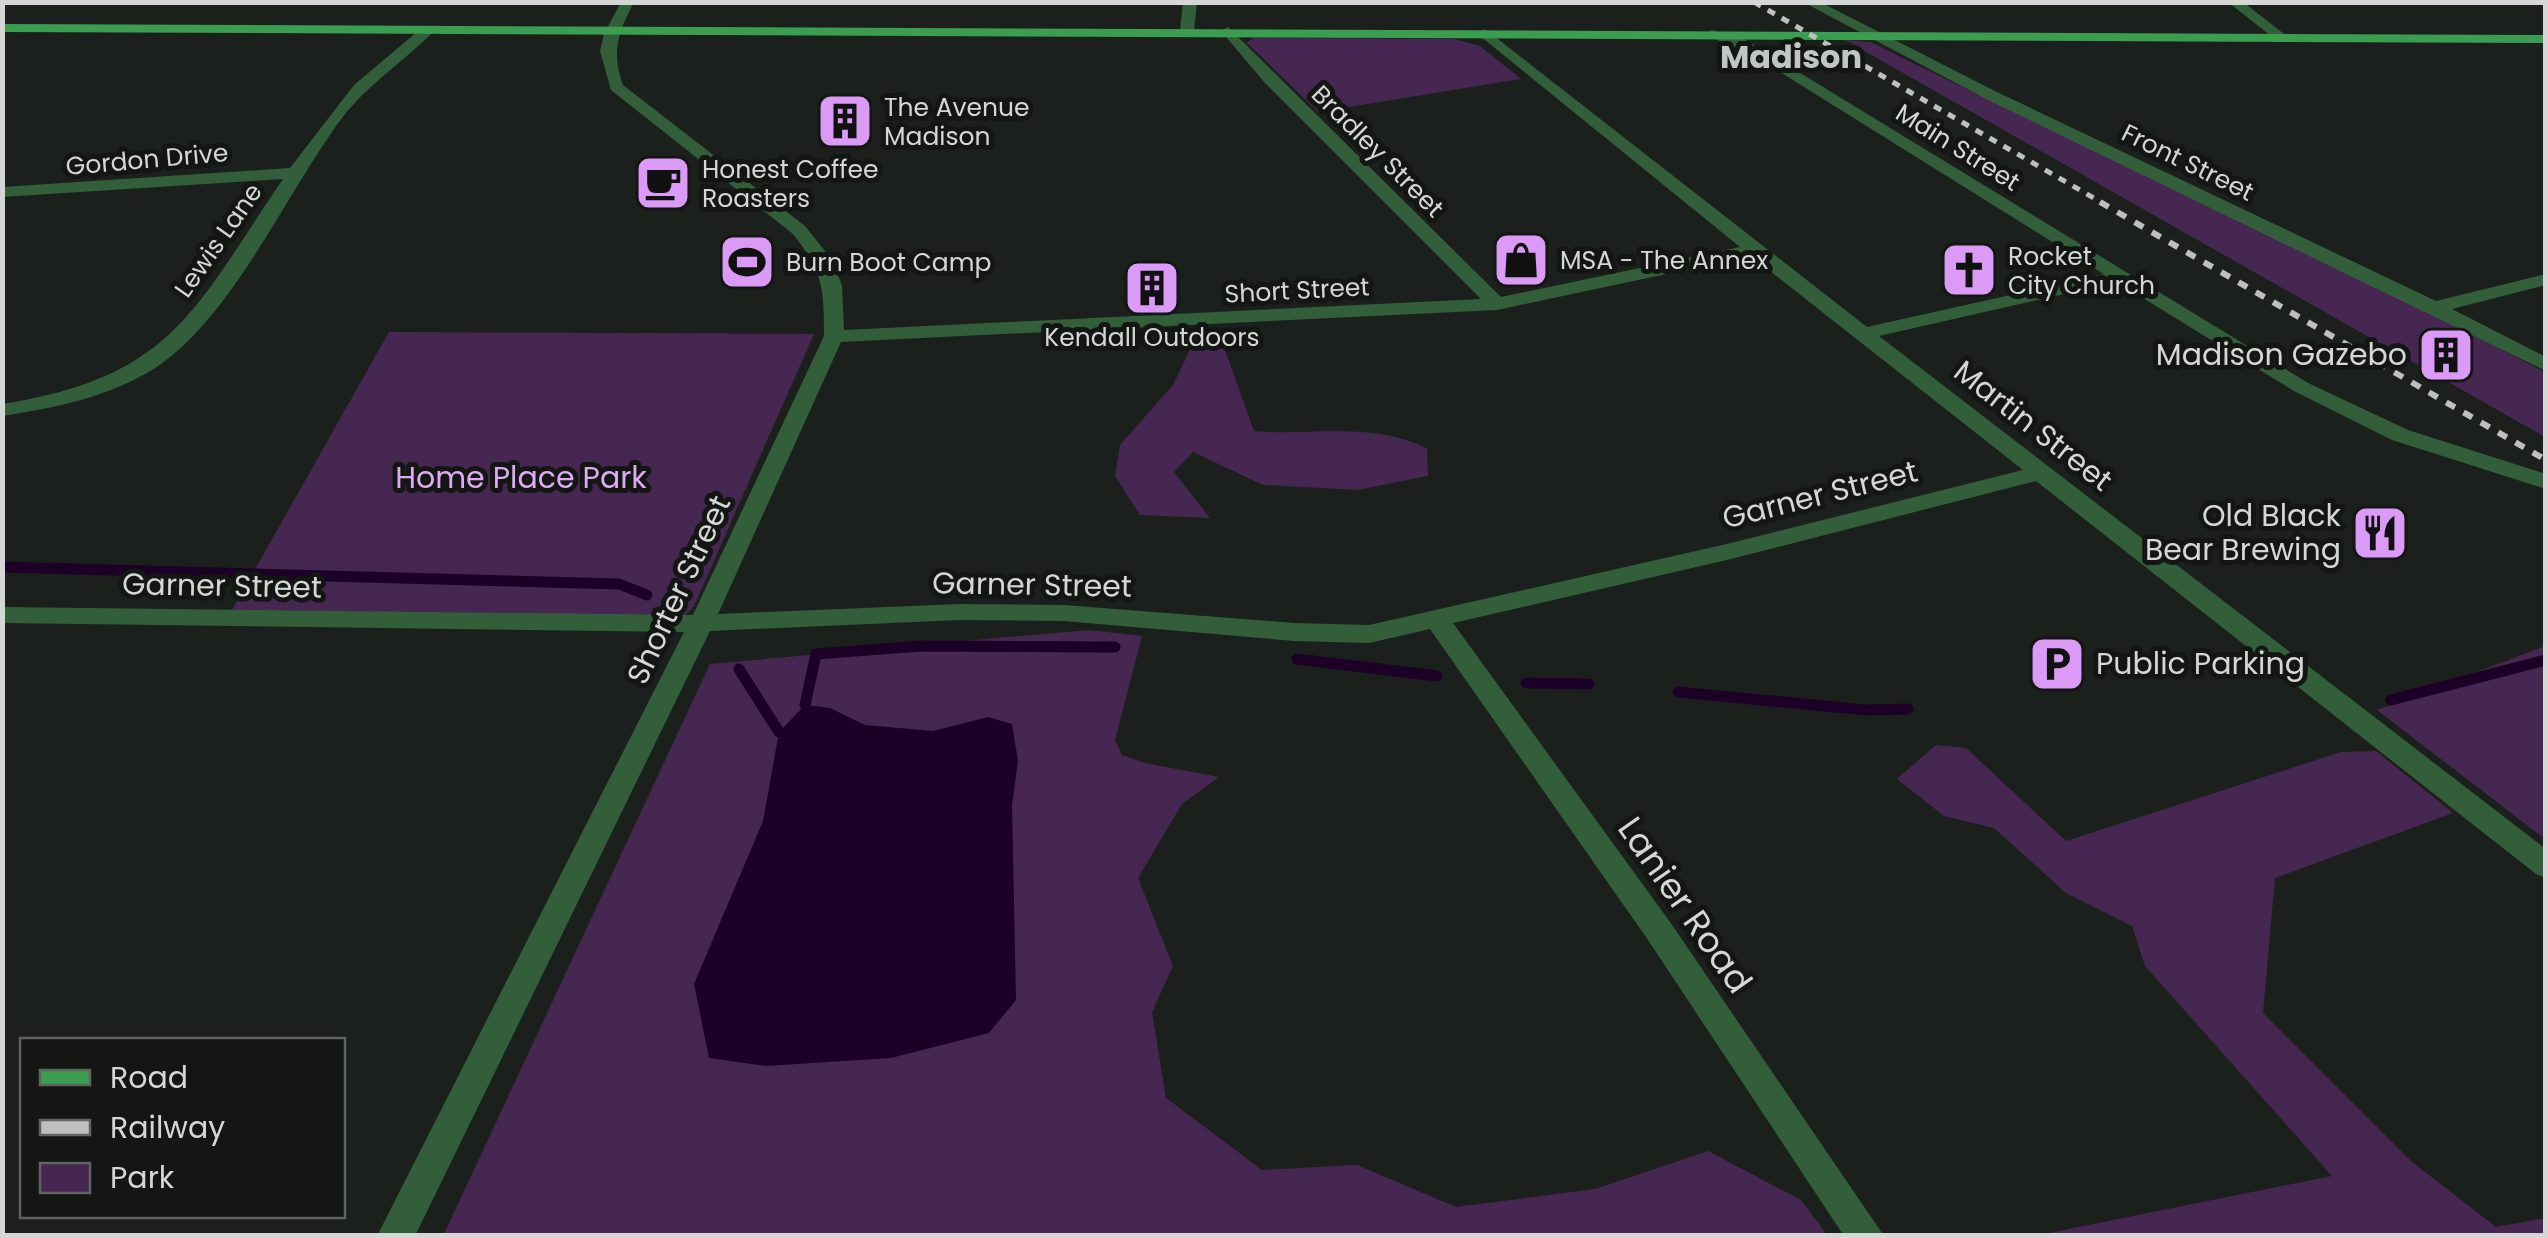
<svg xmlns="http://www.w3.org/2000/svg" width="2548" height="1238" font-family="Poppins,sans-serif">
<rect width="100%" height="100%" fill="#1c201c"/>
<g fill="#452752">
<polygon points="1253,38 1454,39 1480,46 1521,79 1318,112 1247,43"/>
<path d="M1845,40l26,2c224,112 453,213 674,330v65z"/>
<polygon points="389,332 814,334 694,606 677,624 227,619"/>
<path d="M1197,335l19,2 9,13 29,81c56,5 121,-10 173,18l1,27 -70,14 -95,-5 -70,-33 -19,20 36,46 -70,-3 -25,-39 5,-31 53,-60z"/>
<polygon points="1089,630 1142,636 1115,740 1122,755 1145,763 1219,777 1182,804 1138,878 1173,966 1152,1012 1166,1098 1262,1170 1357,1165 1456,1207 1595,1189 1708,1151 1801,1200 1827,1235 443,1236 710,664"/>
<polygon points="2545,646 2546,646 2545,839 2377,710"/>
<polygon points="1936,745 1966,748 2066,841 2341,752 2376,751 2453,813 2275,878 2263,1013 2412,1162 2496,1227 2545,1218 2545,1235 2039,1235 2332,1176 2145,966 2132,926 2066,893 1994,828 1944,816 1897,779"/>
</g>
<polygon fill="#1c0028" points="805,705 830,708 865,725 933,731 988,717 1012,724 1018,761 1012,805 1016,1000 989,1033 891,1058 766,1066 709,1058 694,984 763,821 779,732"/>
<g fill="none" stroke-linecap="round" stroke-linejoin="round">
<g stroke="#1c0028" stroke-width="11">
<polyline points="2,567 619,584 647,595"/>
<polyline points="1297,659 1437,676"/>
<polyline points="739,669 779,732"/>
<polyline points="1526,683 1589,684"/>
<polyline points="1678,692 1866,710 1908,709"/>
<polyline points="2391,700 2546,660"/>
<polyline points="805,705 816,654 921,646 1115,647"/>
</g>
<g fill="#325e39" fill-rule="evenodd">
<path d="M621,2h13c-16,31 -23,49 -11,83l182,141 28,35 9,25 2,44 637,-31 -216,-216 -44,-52 7,-4 273,270 239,-50 -260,-211 -2,-3 7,-4 382,298 237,-53 -337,-210 -62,-30 7,-4 34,10 562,343 100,47 138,44v15l-154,-49 -98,-49 -177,-109 -238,54 667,513v29l-10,-4 -500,-393 -305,78 -278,64 217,299 214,314h-40l-196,-296 -218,-311 -61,14 -75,-2 -230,-20 -105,-1 -249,11 -295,605h-38l307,-604 -682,-9v-16l691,8 131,-279c0,-48 -1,-64 -31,-102l-182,-144 -11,-39 4,-17zM1751,256l272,214 -292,73 -362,82 -75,-2 -230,-18 -105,-1 -241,10 123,-272 656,-32z"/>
<polygon points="1183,2 1197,2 1194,31 1187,35 1180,31"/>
<polygon points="1803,2 1820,2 1997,92 2436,301 2546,274 2546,285 2452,309 2546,357 2546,371 1986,99"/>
<polygon points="2228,2 2243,2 2288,37 2276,40"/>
<path d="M424,26l12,3c-31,32 -67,54 -94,89 -56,75 -110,200 -187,250 -45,29 -101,40 -153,48v-12c172,-27 192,-95 281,-225l-281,18v-10l288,-19 64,-83z"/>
</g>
<polygon fill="#3a9d4f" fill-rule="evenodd" points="2,24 2546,35 2546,43 2,32"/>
<polyline stroke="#bdc0be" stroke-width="5" stroke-dasharray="8 8" stroke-linecap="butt" points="1754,2 2104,204"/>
<polyline stroke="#bdc0be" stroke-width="6" stroke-dasharray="10 10" stroke-linecap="butt" points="2100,202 2546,460"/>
</g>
<defs>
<g id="building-square" transform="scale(2.875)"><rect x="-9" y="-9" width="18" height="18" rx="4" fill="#da9af6" stroke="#131613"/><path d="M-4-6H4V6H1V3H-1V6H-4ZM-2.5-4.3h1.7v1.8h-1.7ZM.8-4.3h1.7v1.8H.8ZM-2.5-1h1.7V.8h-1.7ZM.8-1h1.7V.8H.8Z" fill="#111"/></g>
<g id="cafe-square" transform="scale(2.875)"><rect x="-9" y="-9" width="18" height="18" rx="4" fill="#da9af6" stroke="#131613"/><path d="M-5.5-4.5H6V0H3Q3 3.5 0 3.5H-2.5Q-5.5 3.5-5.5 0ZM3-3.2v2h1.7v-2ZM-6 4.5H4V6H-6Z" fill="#111"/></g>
<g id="shop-square" transform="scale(2.875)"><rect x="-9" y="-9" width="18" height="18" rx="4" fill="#da9af6" stroke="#131613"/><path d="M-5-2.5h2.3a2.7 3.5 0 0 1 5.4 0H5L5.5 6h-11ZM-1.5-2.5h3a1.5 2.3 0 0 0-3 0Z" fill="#111"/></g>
<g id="stadium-square" transform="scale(2.875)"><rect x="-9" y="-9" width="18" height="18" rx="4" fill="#da9af6" stroke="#131613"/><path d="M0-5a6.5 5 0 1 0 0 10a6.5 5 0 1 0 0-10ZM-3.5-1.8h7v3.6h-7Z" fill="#111"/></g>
<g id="church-square" transform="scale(2.875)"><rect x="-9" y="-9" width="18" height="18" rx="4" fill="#da9af6" stroke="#131613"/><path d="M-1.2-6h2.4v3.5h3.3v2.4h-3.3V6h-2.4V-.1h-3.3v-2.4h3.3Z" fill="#111"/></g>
<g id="restaurant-square" transform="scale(2.875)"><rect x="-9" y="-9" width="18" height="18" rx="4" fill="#da9af6" stroke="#131613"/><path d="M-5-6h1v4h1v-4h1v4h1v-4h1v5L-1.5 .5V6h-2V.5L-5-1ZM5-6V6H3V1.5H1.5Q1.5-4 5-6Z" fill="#111"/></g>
<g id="parking-square" transform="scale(2.875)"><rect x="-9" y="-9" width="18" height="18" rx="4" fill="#da9af6" stroke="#131613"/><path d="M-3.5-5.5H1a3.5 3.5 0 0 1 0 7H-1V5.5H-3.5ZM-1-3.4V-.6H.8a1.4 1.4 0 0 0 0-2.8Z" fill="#111"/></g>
</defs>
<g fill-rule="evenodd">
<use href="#building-square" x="845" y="121"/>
<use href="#cafe-square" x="663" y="183"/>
<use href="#shop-square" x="1521" y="260"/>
<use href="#stadium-square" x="747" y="262"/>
<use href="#church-square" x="1969" y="270"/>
<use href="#building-square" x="1152" y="288"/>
<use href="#building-square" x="2446" y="355"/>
<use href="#restaurant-square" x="2380" y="533"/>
<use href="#parking-square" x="2057" y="664"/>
</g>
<g text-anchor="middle" stroke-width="10" stroke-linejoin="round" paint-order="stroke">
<g font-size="25" fill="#d4d7d5" stroke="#131613" text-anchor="start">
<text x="884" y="116">The Avenue<tspan x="884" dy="29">Madison</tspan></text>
<text x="702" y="178">Honest Coffee<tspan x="702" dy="29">Roasters</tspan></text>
<text x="2008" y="265">Rocket<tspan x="2008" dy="29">City Church</tspan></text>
<text x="1560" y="269">MSA - The Annex</text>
<text x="786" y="271">Burn Boot Camp</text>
<text x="1152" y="346" text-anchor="middle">Kendall Outdoors</text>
</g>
<g font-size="25" fill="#d4d7d5" stroke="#131613">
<text transform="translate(1958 147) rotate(32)" y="9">Main Street</text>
<text transform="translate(1378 151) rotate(45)" y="9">Bradley Street</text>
<text transform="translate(147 159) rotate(-5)" y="9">Gordon Drive</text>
<text transform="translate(2188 162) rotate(26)" y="9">Front Street</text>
<text transform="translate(218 240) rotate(-55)" y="9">Lewis Lane</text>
<text transform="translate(1297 290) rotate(-3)" y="9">Short Street</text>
</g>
<g font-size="30" fill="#d4d7d5" stroke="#131613" text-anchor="end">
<text x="2407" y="365">Madison Gazebo</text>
<text x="2341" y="526">Old Black<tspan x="2341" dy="34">Bear Brewing</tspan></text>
<text x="2096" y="674" text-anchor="start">Public Parking</text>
</g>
<g font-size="30" fill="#d4d7d5" stroke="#131613">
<text transform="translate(2033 426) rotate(38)" y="10">Martin Street</text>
<text transform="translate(1820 495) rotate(-14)" y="10">Garner Street</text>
<text transform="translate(1032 585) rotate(1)" y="10">Garner Street</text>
<text transform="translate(222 586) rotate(1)" y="10">Garner Street</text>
<text transform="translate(679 590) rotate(-65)" y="10">Shorter Street</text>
</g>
<g font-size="30" fill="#ddabf4" stroke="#131613">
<text x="521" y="488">Home Place Park</text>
</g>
<g font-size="32" font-weight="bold" fill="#c0c6c1" stroke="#131613">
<text x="1791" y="68">Madison</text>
</g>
<g font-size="35" fill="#d4d7d5" stroke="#131613">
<text transform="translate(1685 905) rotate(55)" y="12">Lanier Road</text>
</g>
</g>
<rect width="2548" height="1238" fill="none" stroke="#d4d7d5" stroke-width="10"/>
<rect x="20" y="1038" width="325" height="180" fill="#131613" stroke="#606361" stroke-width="2.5"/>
<rect x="40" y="1070" width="50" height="15" fill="#3a9d4f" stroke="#606361" stroke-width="2.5"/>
<text x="110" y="1088" font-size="30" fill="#d4d7d5">Road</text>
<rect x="40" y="1120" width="50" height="15" fill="#bdc0be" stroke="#606361" stroke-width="2.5"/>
<text x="110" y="1138" font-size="30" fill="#d4d7d5">Railway</text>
<rect x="40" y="1163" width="50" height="30" fill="#452752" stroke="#606361" stroke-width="2.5"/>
<text x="110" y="1188" font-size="30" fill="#d4d7d5">Park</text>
</svg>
